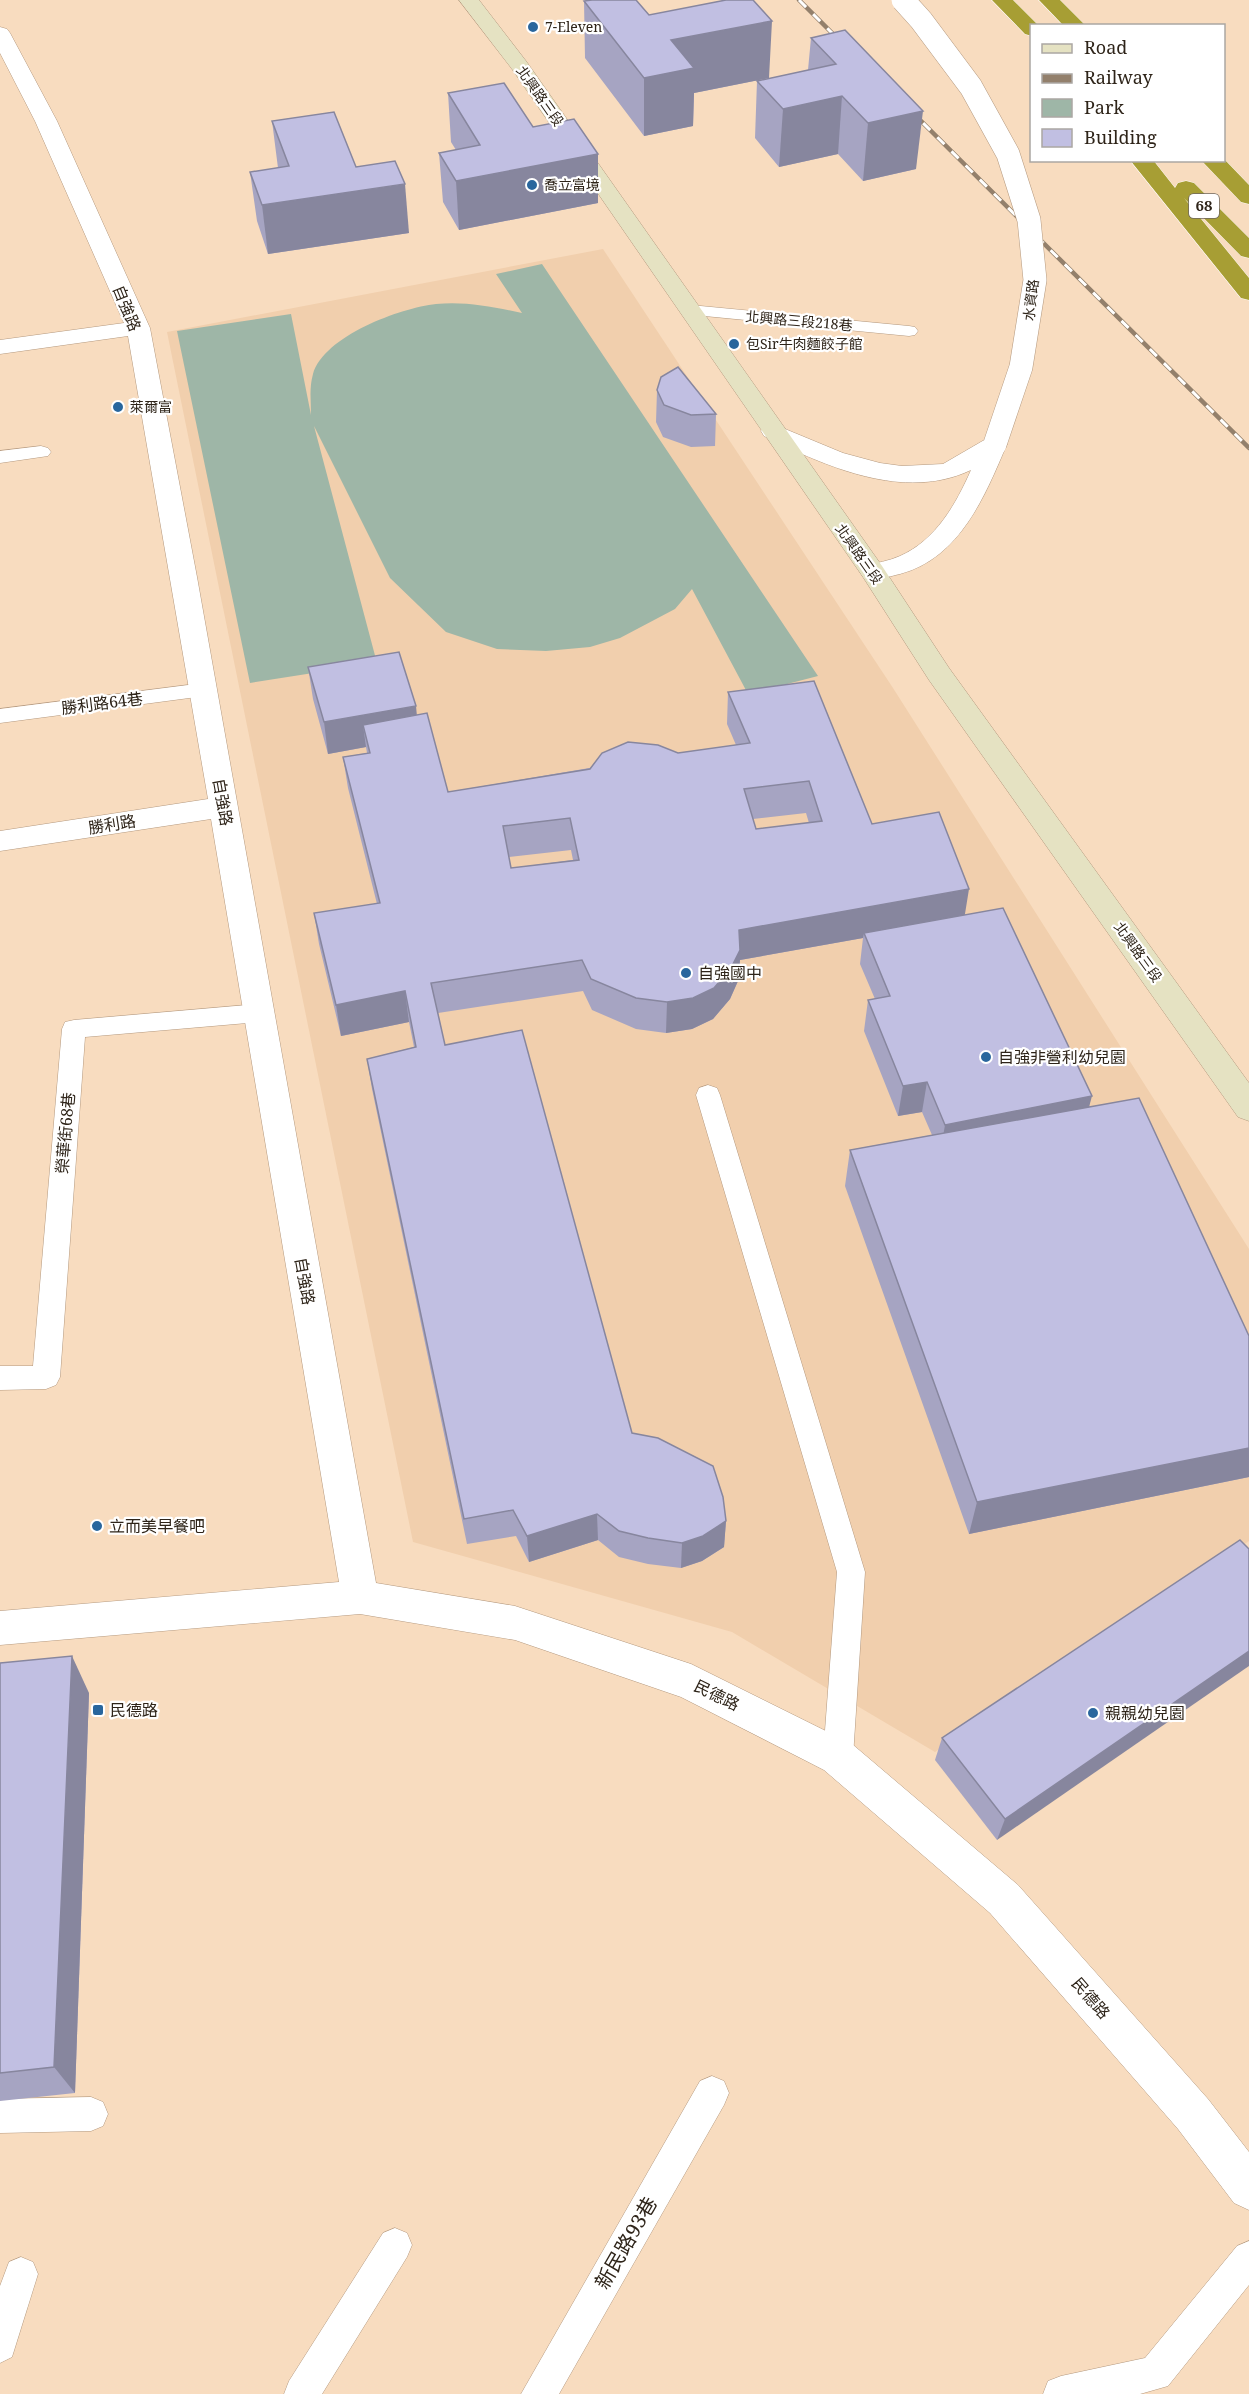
<svg xmlns="http://www.w3.org/2000/svg" width="1249" height="2394" font-family="'Noto Serif','Noto Sans TC',serif">
<rect width="100%" height="100%" fill="#f8dcbf"/>
<polygon fill="#f1cfad" points="603,249 893,688 1249,1249 1249,1541 935,1752 732,1632 413,1542 167,332"/>
<path fill="#9eb6a7" d="M542,264l276,412 -70,18 -56,-105 -17,20 -55,29 -30,9 -44,4 -49,-2 -51,-17 -56,-54 -76,-152 63,237 -127,20 -73,-352 114,-17 20,101c0,-14 -2,-27 2,-41 11,-38 87,-66 123,-70 29,-3 58,3 86,9l-26,-39z"/>
<g fill="none" stroke-linecap="round" stroke-linejoin="round">
<g stroke="#b4997f" stroke-width="1">
<g id="lane">
<polygon points="690,305 909,326 915,327 918,331 915,335 909,336 684,314 681,310 684,306"/>
<polygon points="41,446 48,448 51,452 48,456 0,463 0,451"/>
<polygon points="204,683 212,685 215,690 212,695 0,723 0,709"/>
<polygon points="259,1004 267,1007 271,1013 267,1019 259,1022 85,1037 60,1377 56,1385 46,1389 0,1390 0,1366 33,1366 62,1029 65,1022 74,1020"/>
<polygon points="708,1085 717,1088 720,1095 865,1572 853,1757 849,1767 838,1771 827,1767 823,1757 837,1572 696,1095 699,1088"/>
<polygon points="712,2076 724,2081 729,2093 724,2105 559,2394 521,2394 700,2081"/>
<polygon points="91,2097 103,2102 108,2114 103,2126 91,2131 0,2133 0,2099"/>
<polygon points="395,2228 407,2233 412,2245 407,2257 322,2394 284,2394 289,2381 383,2233"/>
<polygon points="1249,2241 1249,2285 1168,2386 1140,2394 1043,2394 1048,2381 1061,2376 1145,2358 1237,2246"/>
<polygon points="21,2257 33,2262 38,2274 12,2357 0,2363 0,2286 9,2262"/>
</g>
</g>
<g stroke="#b4997f" stroke-width="1">
<g id="street">
<polygon points="0,27 7,29 10,33 57,121 150,328 197,577 376,1583 515,1606 691,1664 852,1744 1018,1885 1208,2099 1249,2152 1249,2210 1234,2203 1178,2129 990,1913 824,1770 681,1697 515,1640 360,1614 0,1645 0,1611 339,1582 211,819 0,851 0,831 208,799 128,336 0,354 0,340 124,323 35,121 0,53"/>
<path d="M773,424l70,29 37,10 22,3 41,-2 43,-25 9,-3 9,3 3,5c-22,52 -47,114 -107,130 -13,3 -24,7 -36,4l-4,-6 4,-6c12,-3 25,-5 36,-10 36,-16 56,-52 71,-86 -67,32 -146,-4 -207,-34l-3,-5 3,-5z"/>
</g>
</g>
<g stroke="#b4997f" stroke-width="1">
<polygon id="secondary" points="459,0 479,0 526,61 882,566 949,668 1249,1083 1249,1121 1238,1117 929,680 863,577 512,69"/>
</g>
<g stroke="#fff" stroke-width="1">
<g id="highway">
<polygon points="992,0 1013,0 1039,26 1032,26 1032,36 1025,34"/>
<polygon points="1039,0 1060,0 1086,26 1064,26"/>
<polygon points="1224,159 1249,185 1249,204 1241,202 1201,160"/>
<polygon points="1130,160 1153,160 1175,188 1178,183 1186,181 1194,183 1249,238 1249,258 1241,256 1184,198 1249,278 1249,300 1241,298"/>
</g>
</g>
<use href="#lane" fill="#fff" fill-rule="evenodd"/>
<use href="#street" fill="#fff" fill-rule="evenodd"/>
<use href="#secondary" fill="#e5e2c2" fill-rule="evenodd"/>
<use href="#highway" fill="#a79e34" fill-rule="evenodd"/>
<g stroke="#93806c" stroke-width="4.5">
<g id="rail">
<polyline points="799,0 845,46"/>
<polyline points="909,109 1249,448"/>
</g>
</g>
<use href="#rail" stroke="#fff" stroke-width="3" stroke-dasharray="10" stroke-linecap="butt"/>
<g stroke="#b4997f" stroke-width="24" stroke-linecap="butt">
<polyline id="street-bridge" points="903,0 921,20 971,87 1008,154 1029,220 1035,280 1021,367 995,444"/>
</g>
<use href="#street-bridge" stroke="#fff" stroke-width="23"/>
</g>
<g fill="#a6a4c2" fill-rule="evenodd">
<polygon points="584,1 649,15 769,78 694,93 693,126 644,136 585,58"/>
<polygon points="845,30 916,169 863,181 838,154 779,167 755,138 757,81 808,70 811,38"/>
<polygon points="448,93 598,154 598,203 459,230 443,202 439,153 456,150 451,142"/>
<polygon points="272,121 356,167 409,233 268,254 257,221 250,172 278,168"/>
<polygon points="657,390 716,414 715,446 691,447 663,437 656,422"/>
<path d="M308,667l108,48 32,77 230,-39 58,-8 -9,-21 1,-32 144,132 93,91 125,192 159,229v141l-280,57 -124,-348 5,-36 82,-15 -10,-23 -24,4 -34,-85 4,-31 7,-1 -15,-35 3,-26 -123,22 -2,21 -8,18 -17,20 -21,10 -26,4 -30,-4 -44,-19 -9,-19 -145,22 7,32 187,388 94,88 -2,26 -22,14 -21,7 -33,-4 -29,-7 -21,-17 -69,22 -13,-26 -49,8 -95,-455 -5,-30 47,-12 -5,-25 -68,14 -22,-92 -5,-31 63,-9 -29,-116 -5,-31 24,-4 -1,-6 -38,7 -15,-55zM806,813l3,10 -53,6 -3,-10zM571,850l2,10 -62,8 -2,-11z"/>
<polygon points="1249,1549 997,1840 935,1760 942,1738"/>
<polygon points="0,1663 89,1693 75,2093 0,2101"/>
</g>
<g fill="#87869e">
<polygon points="772,21 769,78 694,93 693,126 644,136 644,78 671,40"/>
<polygon points="842,96 838,154 779,167 783,109"/>
<polygon points="923,111 916,169 863,181 868,123"/>
<polygon points="598,154 598,203 459,230 456,181"/>
<polygon points="405,184 409,233 268,254 262,205"/>
<polygon points="416,706 419,738 363,725 366,747 328,754 324,722"/>
<polygon points="969,889 964,920 864,933 863,938 740,960 738,981 730,999 713,1019 692,1029 666,1033 667,1002 739,930"/>
<polygon points="405,991 409,1022 341,1036 336,1005"/>
<polygon points="927,1082 922,1112 898,1116 903,1086"/>
<polygon points="1092,1096 1084,1126 940,1154 945,1125"/>
<polygon points="1249,1448 1249,1477 969,1534 977,1502"/>
<polygon points="597,1514 598,1540 529,1562 527,1536"/>
<polygon points="726,1521 724,1547 702,1561 681,1568 682,1543"/>
<polygon points="1249,1651 1249,1666 997,1840 1005,1819"/>
<polygon points="72,1656 89,1693 75,2093 54,2067"/>
</g>
<g fill="#c1bfe2" stroke="#87869e" stroke-width="1.5" fill-rule="evenodd">
<polygon points="592,0 636,0 649,15 726,0 753,0 772,21 671,40 694,68 644,78 584,1"/>
<polygon points="845,30 923,111 868,123 842,96 783,109 757,81 836,64 811,38"/>
<polygon points="504,83 533,127 574,119 598,154 456,181 439,153 480,145 448,93"/>
<polygon points="334,112 356,167 395,161 405,184 262,205 250,172 289,166 272,121"/>
<polygon points="678,367 716,414 691,415 664,405 657,390 661,377"/>
<polygon points="399,652 416,706 324,722 308,667"/>
<path d="M814,681l58,143 67,-12 30,77 -230,41 1,20 -9,18 -17,20 -21,10 -26,4 -31,-4 -45,-19 -9,-19 -151,23 14,62 77,-15 110,403 26,5 55,28 10,31 3,24 -23,15 -21,7 -34,-5 -29,-7 -22,-17 -70,22 -14,-26 -49,9 -97,-460 49,-12 -11,-56 -69,14 -22,-92 66,-10 -37,-146 27,-4 -7,-28 64,-12 21,79 142,-23 12,-16 26,-11 30,3 20,8 72,-10 -22,-51zM809,781l13,40 -66,8 -12,-40zM570,818l9,42 -68,8 -8,-42z"/>
<polygon points="1003,908 1092,1096 945,1125 927,1082 903,1086 868,1000 890,996 864,933"/>
<polygon points="1139,1098 1249,1336 1249,1448 977,1502 850,1150"/>
<polygon points="1240,1540 1249,1549 1249,1651 1005,1819 942,1738"/>
<polygon points="72,1656 54,2067 0,2073 0,1663"/>
</g>
<g fill="#29669d" stroke="#fff" stroke-width="2">
<circle cx="533" cy="27" r="6"/>
<circle cx="532" cy="185" r="6"/>
<circle cx="734" cy="344" r="6"/>
<circle cx="118" cy="407" r="6"/>
<circle cx="686" cy="973" r="6"/>
<circle cx="986" cy="1057" r="6"/>
<circle cx="97" cy="1526" r="6"/>
<rect x="92" y="1704" width="12" height="12" rx="3"/>
<circle cx="1093" cy="1713" r="6"/>
</g>
<g text-anchor="middle" stroke-width="4.5" stroke-linejoin="round" paint-order="stroke">
<g font-size="14" fill="#2e2419" stroke="#fff" text-anchor="start">
<text x="545" y="32">7-Eleven</text>
<text x="544" y="190">喬立富境</text>
<text x="746" y="349">包Sir牛肉麵餃子館</text>
<text x="130" y="412">萊爾富</text>
</g>
<g font-size="14" fill="#2e2419" stroke="#fff">
<text transform="translate(540 96) rotate(55)" y="5">北興路三段</text>
<text transform="translate(1031 300) rotate(-83)" y="5">水資路</text>
<text transform="translate(799 321) rotate(5)" y="5">北興路三段218巷</text>
<text transform="translate(859 554) rotate(55)" y="5">北興路三段</text>
<text transform="translate(1138 952) rotate(54)" y="5">北興路三段</text>
</g>
<rect fill="#fff" stroke="#6d665e" stroke-width="1.5" x="1189" y="194" width="30" height="24" rx="4.5"/>
<g font-size="15" font-weight="bold" fill="#2e2419">
<text x="1204" y="211">68</text>
</g>
<g font-size="16" fill="#2e2419" stroke="#fff">
<text transform="translate(127 308) rotate(68)" y="6">自強路</text>
<text transform="translate(102 703) rotate(-7)" y="6">勝利路64巷</text>
<text transform="translate(223 802) rotate(80)" y="6">自強路</text>
<text transform="translate(112 824) rotate(-9)" y="6">勝利路</text>
<text transform="translate(65 1133) rotate(-85)" y="6">榮華街68巷</text>
<text transform="translate(305 1281) rotate(80)" y="6">自強路</text>
<text transform="translate(717 1695) rotate(26)" y="6">民德路</text>
<text transform="translate(1091 1998) rotate(49)" y="6">民德路</text>
</g>
<g font-size="16" fill="#2e2419" stroke="#fff" text-anchor="start">
<text x="698" y="979">自強國中</text>
<text x="998" y="1063">自強非營利幼兒園</text>
<text x="109" y="1532">立而美早餐吧</text>
<text x="110" y="1716">民德路</text>
<text x="1105" y="1719">親親幼兒園</text>
</g>
<g font-size="20" fill="#2e2419" stroke="#fff">
<text transform="translate(626 2243) rotate(-60)" y="7">新民路93巷</text>
</g>
</g>
<rect x="1030" y="24" width="195" height="138" fill="#ffffff" stroke="#aba7a3" stroke-width="1.5"/>
<rect x="1042" y="44" width="30" height="9" fill="#e5e2c2" stroke="#aba7a3" stroke-width="1.5"/>
<text x="1084" y="54" font-size="18" fill="#2e2419">Road</text>
<rect x="1042" y="74" width="30" height="9" fill="#93806c" stroke="#aba7a3" stroke-width="1.5"/>
<text x="1084" y="84" font-size="18" fill="#2e2419">Railway</text>
<rect x="1042" y="99" width="30" height="18" fill="#9eb6a7" stroke="#aba7a3" stroke-width="1.5"/>
<text x="1084" y="114" font-size="18" fill="#2e2419">Park</text>
<rect x="1042" y="129" width="30" height="18" fill="#c1bfe2" stroke="#aba7a3" stroke-width="1.5"/>
<text x="1084" y="144" font-size="18" fill="#2e2419">Building</text>
</svg>
